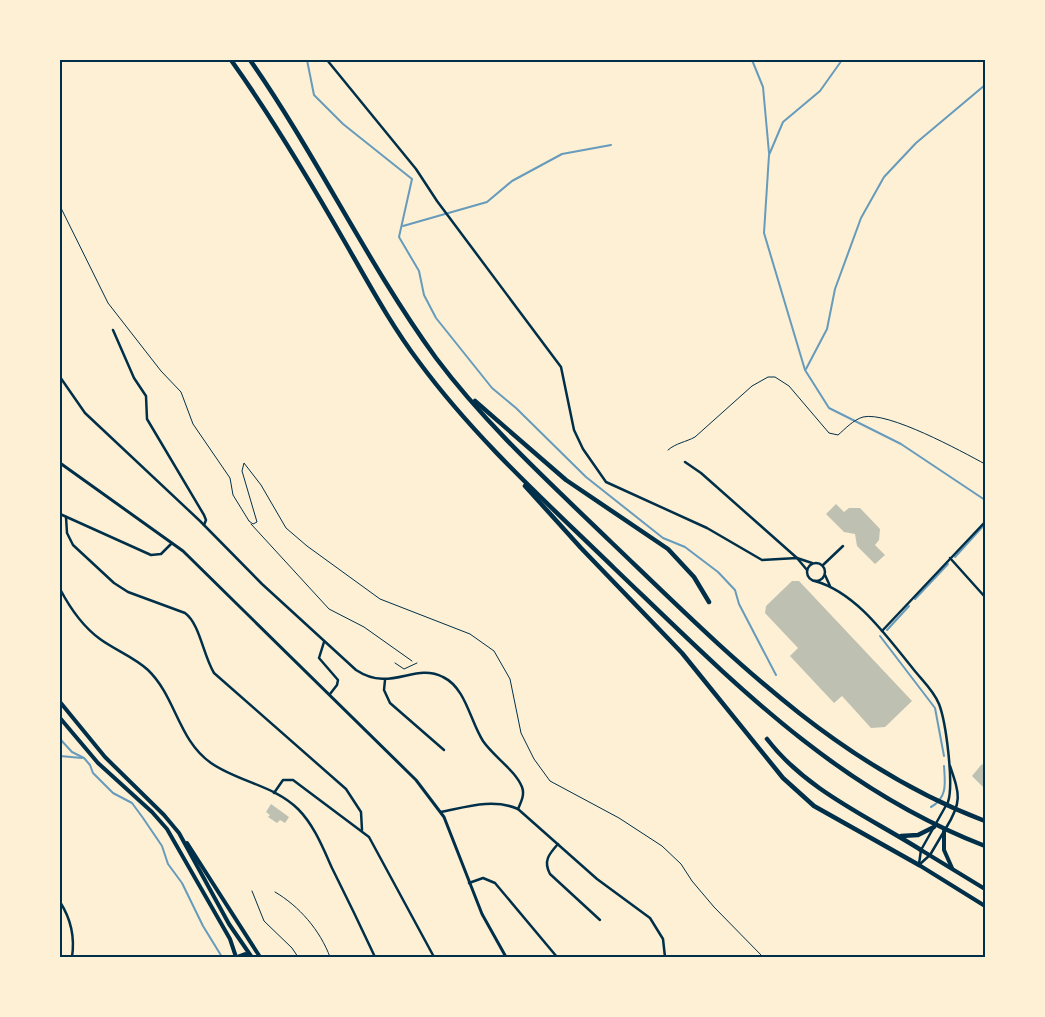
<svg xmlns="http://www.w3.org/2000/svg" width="1045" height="1017" font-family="'Golos Text',sans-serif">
<rect width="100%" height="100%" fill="#fdf0d5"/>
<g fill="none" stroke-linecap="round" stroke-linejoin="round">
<g stroke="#669bbc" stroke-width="2">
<polyline points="307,60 314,95 343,124 412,179 399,237 419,271 424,295 436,318 492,388 516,408 586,477 663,538 685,547 718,572 735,590 739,604 776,675"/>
<polyline points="752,60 763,87 769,153"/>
<polyline points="842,60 820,91 783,122 769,155 764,233 805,370 829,408 901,444 985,500"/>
<polyline points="403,226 487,202 512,181 562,154 611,145"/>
<polyline points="806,369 827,329 835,289 861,218 884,177 916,143 985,85"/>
<polyline points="955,557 985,524"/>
<polyline points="915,599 948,564"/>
<polyline points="887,630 909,606"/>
<polyline points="880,636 935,708 944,756"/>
<polyline points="60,739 72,752 84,758 90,765 93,773 113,793 132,803 143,818 162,846 168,864 182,883 203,926 222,957"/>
<polyline points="60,756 82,758"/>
<path d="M931,807c17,-9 14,-25 13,-41"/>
</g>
</g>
<g fill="#bec0b2">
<polygon points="836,504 844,512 849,508 860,508 880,529 879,540 875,545 885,555 875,564 857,546 855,534 844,532 826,514"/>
<polygon points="792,581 799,581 912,701 885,727 871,728 842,696 834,703 790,656 798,648 765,613 766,606"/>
<polygon points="982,764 985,767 985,789 972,776"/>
<polygon points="271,804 289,817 285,823 280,820 277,823 268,817 270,815 266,812"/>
</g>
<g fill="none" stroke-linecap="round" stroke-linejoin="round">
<g stroke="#003049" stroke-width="1">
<polyline points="60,206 108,303 161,371 181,392 193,424 230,478 233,495 249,521"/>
<path d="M668,450c8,-7 18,-8 27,-13l57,-51 16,-9h7l14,9 40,47 9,2c7,-6 15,-15 25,-18 25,-6 98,34 122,47"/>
<polyline points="249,521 253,524 257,522 242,471 244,463 261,485 286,528 307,546 380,599 470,634 494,651 510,679 521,733 534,759 550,781 619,818 662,846 681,864 692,881 714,907 763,957"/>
<polyline points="251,524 329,609 364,627 412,661"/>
<polyline points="252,891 264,921 292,948 298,957"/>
<path d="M275,892c24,14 45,38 55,65"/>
</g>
<polyline stroke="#003049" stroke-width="1" points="395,663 404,669 417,663"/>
<g stroke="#003049" stroke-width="2.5">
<polyline points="327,60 416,169 437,201 561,367 574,430 583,449 606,482 707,528 762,560 797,558 812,563"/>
<polyline points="113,330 134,378 146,396 147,419 204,515 206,520 204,525"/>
<path d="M60,377l25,36 115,108 62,63 94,86c35,23 58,-8 87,7 23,11 27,44 40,64 11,16 32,29 39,46 3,8 -1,15 -4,22"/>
<polyline points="685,462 701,473 797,558 807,570"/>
<polyline points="60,514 151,555 161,554 172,543"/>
<path d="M66,517l1,16 6,12 41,38 14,9 57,21c15,11 18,42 29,60l132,116 15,23 1,18"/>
<polyline points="950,558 985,597"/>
<circle cx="816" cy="572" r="9"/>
<polyline points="823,565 843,546"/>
<polyline points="825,575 830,586"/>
<path d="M815,581c42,12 72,56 99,89 8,10 20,21 25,34 7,18 15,80 9,98l-27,48 -2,14"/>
<path d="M60,589c10,19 22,37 40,50 15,11 34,18 48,31 28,27 30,70 63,93 27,19 63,22 87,46 16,16 25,39 34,59 15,30 29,59 43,89"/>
<polyline points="882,631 985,522"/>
<polyline points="324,642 319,658 338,680 337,685 330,694"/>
<polyline points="385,680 384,690 390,703 444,750"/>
<polyline points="274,793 283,780 293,780 369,837 434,957"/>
<path d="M441,812c25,-5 52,-14 77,-3l79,70 53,39 13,21 2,18"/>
<path d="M946,828c16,-26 14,-33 4,-62"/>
<path d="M558,844c-9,10 -15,17 -8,30l50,46"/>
<polyline points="920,864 930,855 943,833"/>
<polyline points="469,883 483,878 495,883 557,957"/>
<path d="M60,902c11,17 15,35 12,55"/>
</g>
<polyline stroke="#003049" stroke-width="3" points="60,463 183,551 416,780 444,817 482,914 506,957"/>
<g stroke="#003049" stroke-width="4">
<polyline points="60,702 105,757 164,815 179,833 229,924 251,956"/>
<polyline points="60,718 98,763 152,812 167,829 230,939 236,957"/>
<polyline points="187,843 260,957"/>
<polyline points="237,957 245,954 250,956"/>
</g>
<g stroke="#003049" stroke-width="4">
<polyline points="944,831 944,850 952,868"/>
<polyline points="921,850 985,889"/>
<polyline points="919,865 985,906"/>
</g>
<g stroke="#003049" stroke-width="4.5">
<path d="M231,60c42,59 79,121 115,184 23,40 45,81 73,118 56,76 127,140 195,206 115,110 220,220 371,278"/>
<path d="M250,60c67,96 117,203 186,298 51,68 114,125 175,184 114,109 223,222 374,279"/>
<polyline points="475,401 566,480 668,549 694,577 709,602"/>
<polyline points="525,486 581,548 682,653 783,778 814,806 919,865"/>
<path d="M767,739c39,51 100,77 154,111"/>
<polyline points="901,836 918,835 934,827"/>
</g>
</g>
<rect width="1045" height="1017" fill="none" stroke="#fdf0d5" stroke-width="122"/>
<rect x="61" y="61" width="923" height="895" fill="none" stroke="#003049" stroke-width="2"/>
</svg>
